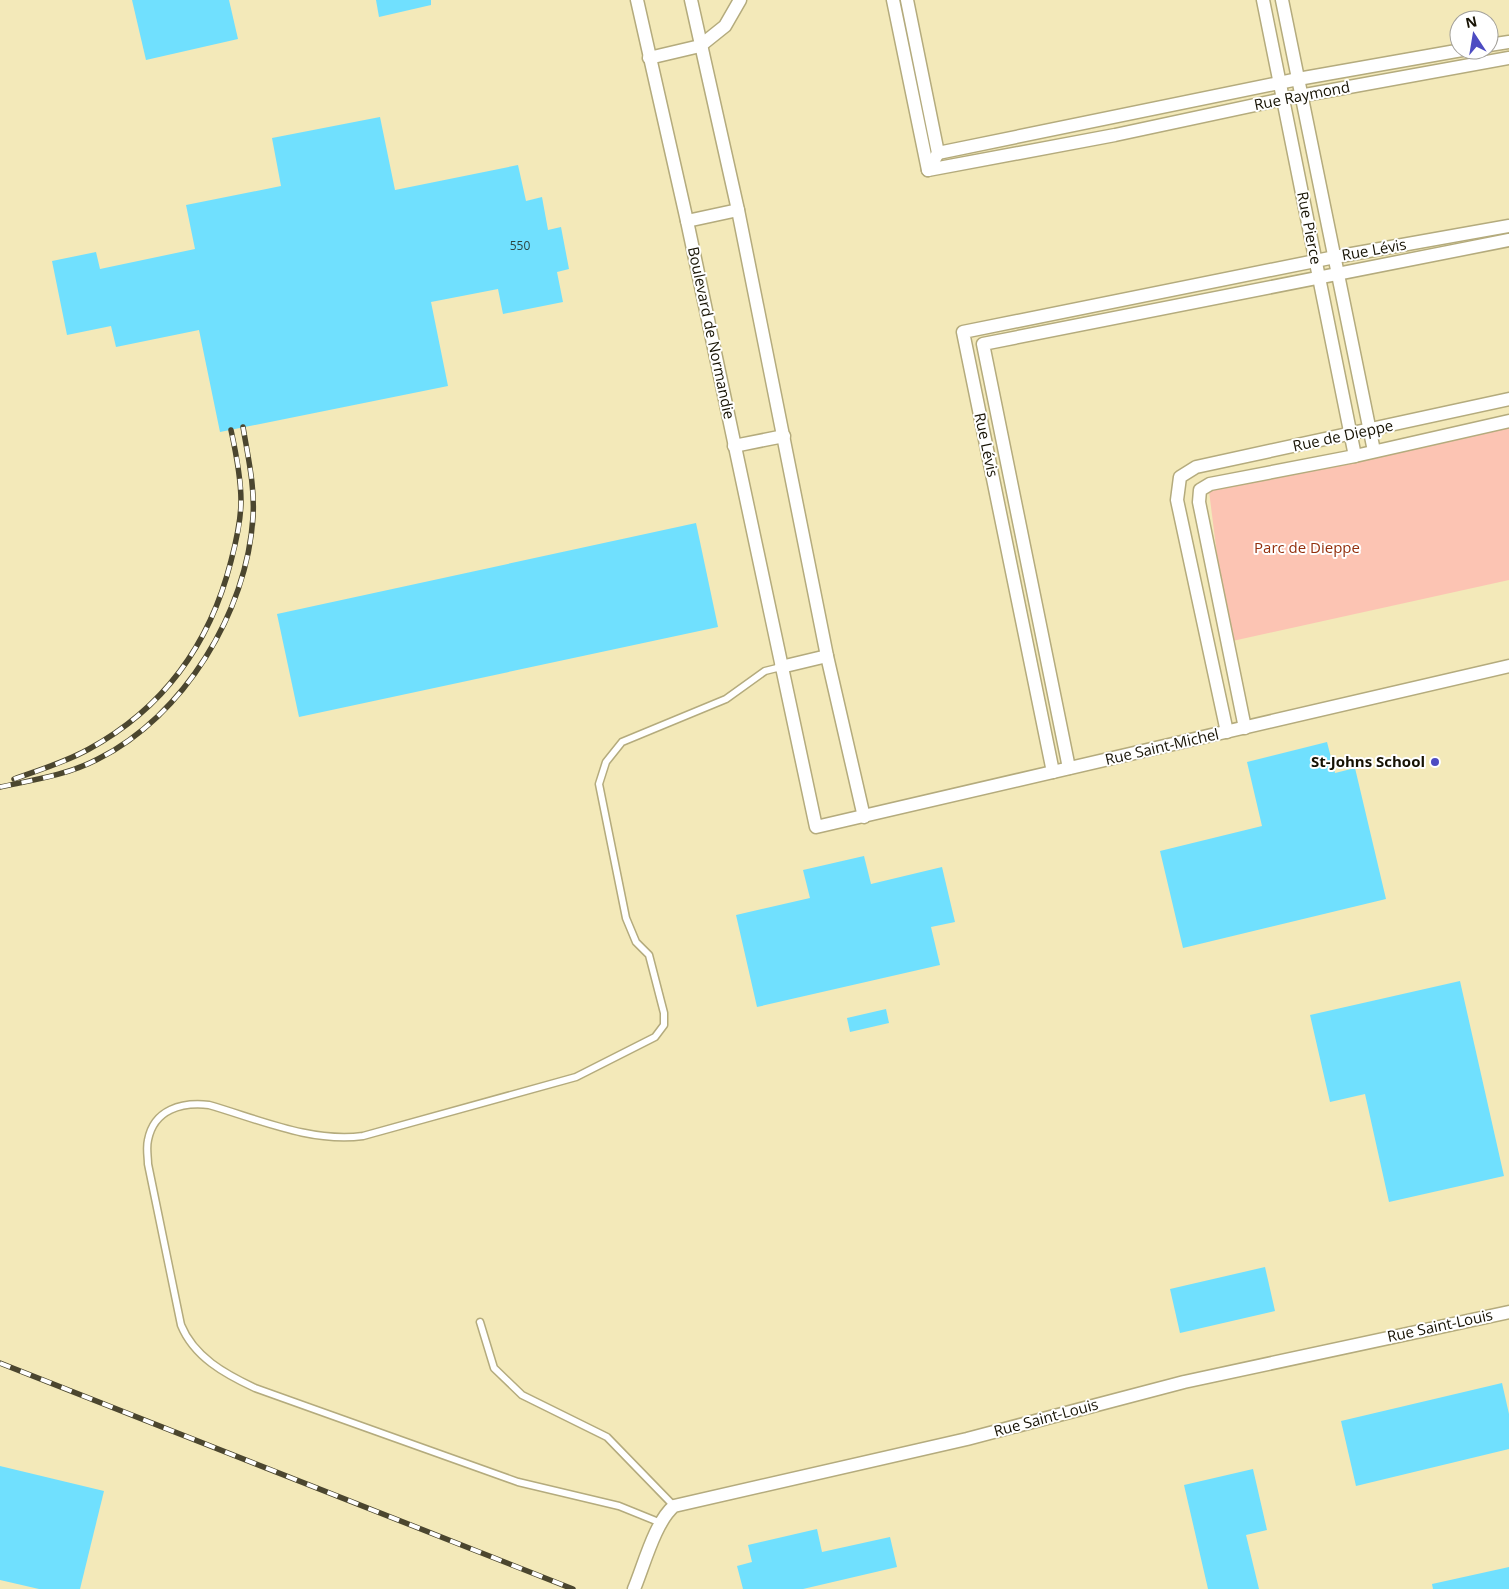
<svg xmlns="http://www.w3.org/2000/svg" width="1509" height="1589" font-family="'Open Sans',sans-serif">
<rect width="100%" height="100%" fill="#f3e9b9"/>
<polygon fill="#fcc4b3" points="1509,424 1509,580 1228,642 1209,491 1378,456"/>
<g fill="#70e0fe">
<polygon points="132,0 229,0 238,39 146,60"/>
<polygon points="376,0 431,0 431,5 379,17"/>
<polygon points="380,117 395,190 518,165 526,201 542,197 548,230 561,227 569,269 557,272 563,302 503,314 498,289 431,302 448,386 220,432 199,330 116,347 111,326 67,335 52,261 96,252 100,269 195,249 186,205 281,186 272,138"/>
<polygon points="696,523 718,627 299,717 277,614"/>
<polygon points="1327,742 1335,773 1355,768 1386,899 1183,948 1160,851 1262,826 1247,762"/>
<polygon points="864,856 871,884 942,867 955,922 931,927 940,965 757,1007 736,915 810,898 803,870"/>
<polygon points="1460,981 1504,1176 1389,1202 1365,1094 1330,1102 1310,1015"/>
<polygon points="886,1009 889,1023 850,1032 847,1018"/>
<polygon points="1265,1267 1275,1311 1180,1333 1170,1289"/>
<polygon points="1502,1383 1509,1414 1509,1449 1356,1486 1341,1421"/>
<polygon points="0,1466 104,1491 80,1589 39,1589 0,1580"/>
<polygon points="1253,1469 1267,1530 1246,1535 1259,1589 1208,1589 1184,1485"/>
<polygon points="817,1529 822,1552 890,1537 897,1567 803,1589 743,1589 737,1566 752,1562 748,1545"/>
<polygon points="1509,1567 1509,1589 1433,1589 1432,1584"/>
</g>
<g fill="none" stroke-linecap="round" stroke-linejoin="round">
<g stroke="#b4ab7d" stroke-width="9">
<g id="lane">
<polyline points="480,1322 494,1368 522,1395 607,1437 674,1506"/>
<path d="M661,1523l-42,-17 -101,-24 -263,-94c-30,-14 -61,-31 -74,-63l-33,-161c0,-7 -2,-16 0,-24 6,-31 34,-38 61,-35 49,14 102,38 154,31l213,-59 79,-40 9,-12v-12l-15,-58 -13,-13 -10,-24 -27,-134 7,-22 16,-20 104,-43 39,-28 16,-4"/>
</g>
</g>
<g stroke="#b4ab7d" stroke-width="15">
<g id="street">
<polyline points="637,0 687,221 816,827 1509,666"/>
<polyline points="691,0 738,210 827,656 864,817"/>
<polyline points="893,0 928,170"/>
<polyline points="907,0 938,153 934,160"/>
<polyline points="1263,0 1355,456"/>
<polyline points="1282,0 1374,451"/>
<polyline points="1489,45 1509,42"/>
<polyline points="649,58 700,46 725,26 740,0"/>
<polyline points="938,153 1298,79 1462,50"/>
<polyline points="928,170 1115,135 1283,99 1509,58"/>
<polyline points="687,221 738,210"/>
<polyline points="734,446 784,436"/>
<polyline points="781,667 827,656"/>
<polyline points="1245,728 1199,502 1200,490 1210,484 1355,456 1509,421"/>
<polyline points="1227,732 1177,500 1180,477 1196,467 1509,399"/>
<polyline points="1069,768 983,344 1509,240"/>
<polyline points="1053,772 963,332 1335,257 1509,226"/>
<path d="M634,1589c10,-24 21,-67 40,-83l293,-67 217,-57 325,-70"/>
</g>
</g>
<use href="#lane" stroke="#fff" stroke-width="6"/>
<use href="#street" stroke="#fff" stroke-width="12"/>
<g stroke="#4b462f" stroke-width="5.5">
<g id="rail">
<path d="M14,779c25,-9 52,-17 75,-30 75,-41 121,-105 142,-188 5,-19 10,-39 10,-60 0,-24 -5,-48 -10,-71"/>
<path d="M0,787c33,-7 68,-12 98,-28 86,-43 149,-147 155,-242 2,-30 -5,-60 -10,-90"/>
<polyline points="0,1363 573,1589"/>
</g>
</g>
<use href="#rail" stroke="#fff" stroke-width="4" stroke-dasharray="11" stroke-linecap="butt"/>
</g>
<circle fill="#4d4cc2" stroke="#fff" stroke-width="2" cx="1435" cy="762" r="5"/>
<g text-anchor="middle" stroke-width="4" stroke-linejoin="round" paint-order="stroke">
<g font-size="12" fill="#2c4642">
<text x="520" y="250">550</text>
</g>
<g font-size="15" fill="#161203" stroke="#fff">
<text transform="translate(1302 96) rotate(-11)" y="5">Rue Raymond</text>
<text transform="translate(1309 228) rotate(79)" y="5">Rue Pierce</text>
<text transform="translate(1374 250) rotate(-10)" y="5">Rue Lévis</text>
<text transform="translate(711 333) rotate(78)" y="5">Boulevard de Normandie</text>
<text transform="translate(1343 436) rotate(-12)" y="5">Rue de Dieppe</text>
<text transform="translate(986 445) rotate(78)" y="5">Rue Lévis</text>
<text transform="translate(1162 747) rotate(-13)" y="5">Rue Saint-Michel</text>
<text transform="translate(1440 1326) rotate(-12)" y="5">Rue Saint-Louis</text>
<text transform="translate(1046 1418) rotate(-15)" y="5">Rue Saint-Louis</text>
</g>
<g font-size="15" fill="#93300d" stroke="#fff">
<text x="1307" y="553">Parc de Dieppe</text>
</g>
<g font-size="15" font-weight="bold" fill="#161203" stroke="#fff" text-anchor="end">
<text x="1425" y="767">St-Johns School</text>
</g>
</g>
<g transform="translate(1474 35) rotate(348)"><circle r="24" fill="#ffffff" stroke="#a2a09a"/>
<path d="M0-4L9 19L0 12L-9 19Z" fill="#4d4cc2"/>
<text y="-8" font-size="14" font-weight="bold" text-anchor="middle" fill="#161203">N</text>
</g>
</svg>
